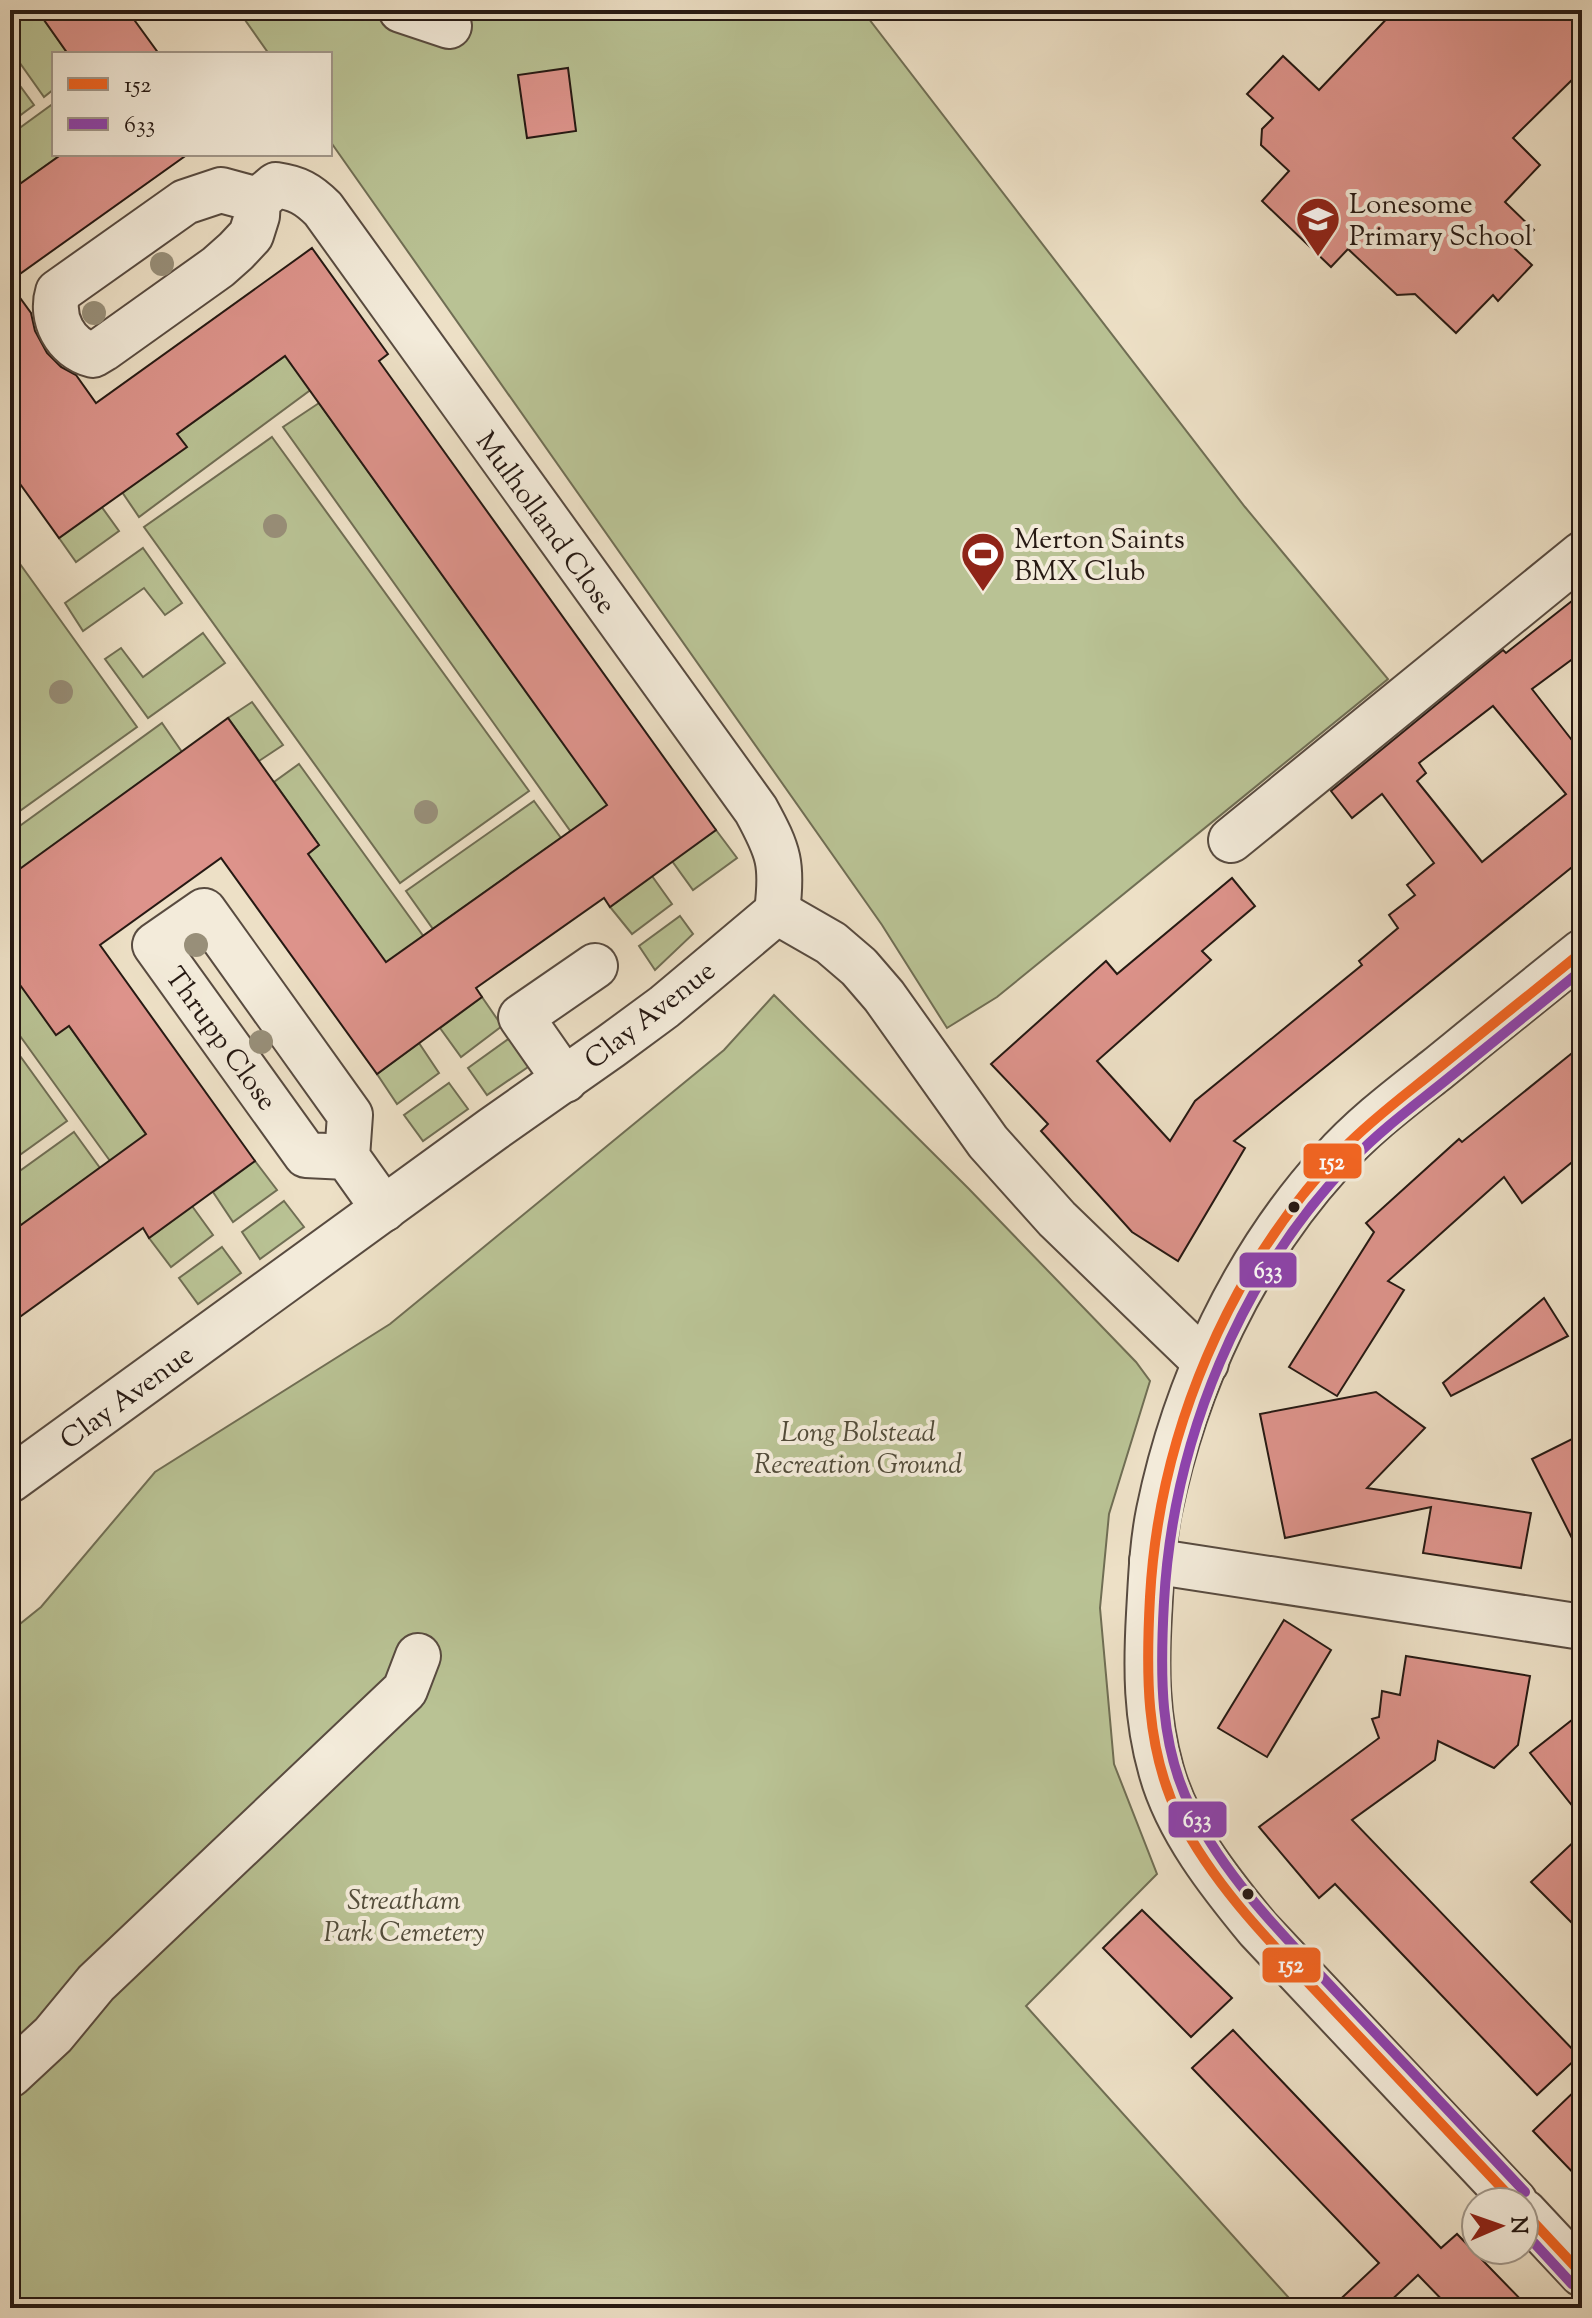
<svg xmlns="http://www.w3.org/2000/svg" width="1592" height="2318" font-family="'Sorts Mill Goudy',serif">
<rect width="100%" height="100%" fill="#ede0c6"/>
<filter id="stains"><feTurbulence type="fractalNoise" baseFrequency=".0025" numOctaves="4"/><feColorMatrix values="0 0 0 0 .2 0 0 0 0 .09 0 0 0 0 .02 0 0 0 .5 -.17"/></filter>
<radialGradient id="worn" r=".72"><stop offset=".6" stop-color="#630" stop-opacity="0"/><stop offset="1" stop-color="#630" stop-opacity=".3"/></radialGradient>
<g fill="#b9c294" stroke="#706e54" stroke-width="2">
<polygon points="10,10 37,10 68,54 54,54 54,89 44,97 10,49"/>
<polygon points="238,10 862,10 1245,507 1388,679 997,997 947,1028 882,925 330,141 330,54 269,54"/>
<polygon points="10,72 34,105 10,123"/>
<polygon points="54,103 54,154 62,154 10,191 10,135"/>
<polygon points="303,343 328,377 139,517 122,492 186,446 177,434"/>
<polygon points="319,403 623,826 586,853 283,427"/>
<polygon points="272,437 529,791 400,883 144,527"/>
<polygon points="101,506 119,531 76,562 59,538"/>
<polygon points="143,548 182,603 165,615 144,588 83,631 65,603"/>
<polygon points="10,550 137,727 10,818"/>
<polygon points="203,633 225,663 148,718 105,659 121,648 143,677"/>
<polygon points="252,702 283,745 259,761 228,718"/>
<polygon points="162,723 182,752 12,875 10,833"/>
<polygon points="299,764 437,955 399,981 308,854 319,845 274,782"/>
<polygon points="534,801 561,838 433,929 406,891"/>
<polygon points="716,830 737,858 693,890 672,861"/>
<polygon points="652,876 672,904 632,934 610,907"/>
<polygon points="680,916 693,934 655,970 639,946"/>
<polygon points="10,972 69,1026 160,1154 123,1179 10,1022"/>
<polygon points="774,995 968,1188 1136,1362 1150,1381 1109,1514 1100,1608 1114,1764 1157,1874 1026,2006 1298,2308 10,2308 10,1632 41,1607 155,1472 390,1324 724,1050"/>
<polygon points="482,997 502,1026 461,1057 440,1028"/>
<polygon points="511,1037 531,1065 487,1095 468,1068"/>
<polygon points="10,1042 67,1121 10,1162"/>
<polygon points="419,1043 439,1073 397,1104 377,1074"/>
<polygon points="449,1083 468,1109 423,1141 404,1115"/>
<polygon points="74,1132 100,1168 10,1233 10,1178"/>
<polygon points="255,1161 277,1190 233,1222 213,1192"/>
<polygon points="284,1201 304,1227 260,1259 242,1232"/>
<polygon points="192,1206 213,1235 171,1267 149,1238"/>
<polygon points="222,1247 241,1273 198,1304 179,1278"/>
</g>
<g fill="#dd938b" stroke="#261913" stroke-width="2" fill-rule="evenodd">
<polygon points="37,10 127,10 159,54 68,54"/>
<polygon points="1395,10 1582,10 1582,70 1513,138 1540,165 1505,202 1534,230 1515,249 1532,265 1498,301 1493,295 1456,333 1415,294 1397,295 1348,249 1331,267 1262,201 1289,171 1261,145 1262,129 1273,118 1247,94 1283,56 1319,90"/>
<polygon points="568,68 576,131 527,138 518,75"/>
<polygon points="62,154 188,154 10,281 10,191"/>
<polygon points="312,248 388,354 379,361 716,830 610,907 604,898 476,988 482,997 377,1074 221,858 100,945 255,1161 149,1238 143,1228 10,1324 10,1233 146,1134 69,1026 56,1035 10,971 10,876 228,718 319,845 308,854 386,962 607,805 285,356 177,434 187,447 59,538 10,470 10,284 31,313 35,331 47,353 61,367 76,375 96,403"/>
<path d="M1582,593v59l-50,37 50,64v106l-348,282 11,7 -67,113 -46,-29 -91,-101 7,-7 -57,-60 115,-103 11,13 115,-96 23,28 -53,45 9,9 -114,101 73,80 25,-40 167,-136 -3,-4 39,-33 -9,-13 26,-20 -8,-10 27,-22 -52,-69 -30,24 -21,-27 172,-141 3,3zM1493,706l73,88 -84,68 -65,-81 9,-8 -7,-10z"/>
<polygon points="1582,1045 1582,1154 1522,1203 1504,1177 1388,1281 1404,1290 1337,1396 1289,1367 1374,1232 1366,1223 1459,1139 1462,1142"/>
<polygon points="1544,1298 1568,1336 1451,1396 1443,1383"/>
<polygon points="1376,1392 1425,1428 1367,1488 1531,1513 1521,1568 1423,1553 1431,1507 1285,1538 1260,1414"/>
<polygon points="1582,1434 1582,1558 1532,1459"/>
<polygon points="1284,1620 1331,1650 1267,1757 1218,1728"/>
<polygon points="1406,1656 1530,1676 1518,1745 1494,1768 1438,1741 1435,1760 1352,1820 1579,2056 1537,2095 1335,1884 1319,1898 1259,1827 1379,1738 1372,1719 1379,1717 1382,1691 1400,1695"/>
<polygon points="1582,1712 1582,1818 1530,1753"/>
<polygon points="1582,1834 1582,1933 1531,1882"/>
<polygon points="1142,1910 1232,1998 1191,2037 1103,1948"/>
<polygon points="1233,2030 1441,2248 1457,2234 1529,2308 1450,2308 1418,2275 1383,2308 1331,2308 1379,2263 1192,2068"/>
<polygon points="1582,2084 1582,2182 1533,2131"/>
</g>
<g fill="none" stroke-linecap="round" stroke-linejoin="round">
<g stroke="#584b40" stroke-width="48">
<g id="minor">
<polyline points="401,10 449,26"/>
<path d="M258,200l-37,-10 -36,12 -127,90c-8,26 7,56 35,63l10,-6 115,-82 18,-16 15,-16 6,-19 1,-16 18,-15c21,3 32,9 47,24l433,601c23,42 27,54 21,102"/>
<polyline points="1231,840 1582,554"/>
<polyline points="565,1080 521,1017 595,966"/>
<polyline points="347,1157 306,1155 155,945 204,911 350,1115 347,1157 384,1209"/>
<polyline points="10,1480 493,1129 611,1046 664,1007 777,912 831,943 859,967 884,996 988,1142 1057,1219 1206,1363"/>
<polyline points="1152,1561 1582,1627"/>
<polyline points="10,2075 53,2035 96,1983 405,1690 418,1656"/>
<path d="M1515,2202l-257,-273c-38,-46 -81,-100 -97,-159 -15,-53 -15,-102 -12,-156 2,-34 3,-69 10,-103 26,-127 85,-253 172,-349 31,-35 68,-63 105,-92 48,-39 97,-79 146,-118"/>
<polyline points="1524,2212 1582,2274"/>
</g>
</g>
<use href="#minor" stroke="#f3ebda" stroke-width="44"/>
<g stroke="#f3ebda" stroke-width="16">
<g id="bus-1">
<path d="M1515,2202c-60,-64 -121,-128 -181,-192 -56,-60 -117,-119 -155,-193 -34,-69 -33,-146 -29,-220 9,-163 79,-330 193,-448 28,-29 62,-54 94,-80 49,-39 96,-78 145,-117"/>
<polyline points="1524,2212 1582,2274"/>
</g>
</g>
<g stroke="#f3ebda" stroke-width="16">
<g id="bus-2">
<path d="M1525,2192c-60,-64 -121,-129 -182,-193 -55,-59 -114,-116 -151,-189 -33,-64 -32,-137 -28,-208 9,-162 76,-327 190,-444 28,-29 61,-53 92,-78 46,-37 91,-74 136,-110"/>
<polyline points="1524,2232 1572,2284"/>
</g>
</g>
<use href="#bus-1" stroke="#f26522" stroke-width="10"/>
<use href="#bus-2" stroke="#8e44ad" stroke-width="10"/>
</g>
<g fill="#988f79">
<circle cx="162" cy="264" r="12"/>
<circle cx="94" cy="313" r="12"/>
<circle cx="275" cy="526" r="12"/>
<circle cx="61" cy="692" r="12"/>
<circle cx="426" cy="812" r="12"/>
<circle cx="196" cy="945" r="12"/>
<circle cx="261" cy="1042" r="12"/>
</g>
<defs>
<g id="school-pin" transform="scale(2.3)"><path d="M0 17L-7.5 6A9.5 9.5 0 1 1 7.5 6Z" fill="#8f2418" stroke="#f3ebda"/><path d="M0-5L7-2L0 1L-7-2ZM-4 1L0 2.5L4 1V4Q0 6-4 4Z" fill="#fff"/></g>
<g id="stadium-pin" transform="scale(2.3)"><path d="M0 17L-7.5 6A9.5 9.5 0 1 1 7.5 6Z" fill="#8f2418" stroke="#f3ebda"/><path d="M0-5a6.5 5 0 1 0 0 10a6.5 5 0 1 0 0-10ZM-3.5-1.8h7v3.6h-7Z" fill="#fff"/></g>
</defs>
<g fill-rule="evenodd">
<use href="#school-pin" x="1318" y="219"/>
<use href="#stadium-pin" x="983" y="554"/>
</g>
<g fill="#261913" stroke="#f3ebda" stroke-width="3">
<circle cx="1294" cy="1207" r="7"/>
<circle cx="1248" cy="1894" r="7"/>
</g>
<g text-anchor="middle" stroke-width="8" stroke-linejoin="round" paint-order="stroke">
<g font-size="28" fill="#261913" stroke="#f3ebda" text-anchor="start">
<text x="1349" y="213">Lonesome<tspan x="1349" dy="32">Primary School</tspan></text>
<text x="1014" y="548">Merton Saints<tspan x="1014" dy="32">BMX Club</tspan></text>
</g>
<g font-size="28" fill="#261913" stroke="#f3ebda">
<text transform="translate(547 522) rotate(54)" y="10">Mulholland Close</text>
<text transform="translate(649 1014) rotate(-38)" y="10">Clay Avenue</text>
<text transform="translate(222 1038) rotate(54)" y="10">Thrupp Close</text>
<text transform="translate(126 1396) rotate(-36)" y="10">Clay Avenue</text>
</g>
<g font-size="28" font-style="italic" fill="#524c3a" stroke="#f3ebda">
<text x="858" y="1441">Long Bolstead<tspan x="858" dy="32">Recreation Ground</tspan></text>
<text x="404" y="1909">Streatham<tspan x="404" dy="32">Park Cemetery</tspan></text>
</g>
</g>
<g stroke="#f3ebda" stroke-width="3">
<rect x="1302" y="1142" width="61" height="38" rx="8" fill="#f26522"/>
<rect x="1238" y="1251" width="60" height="38" rx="8" fill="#8e44ad"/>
<rect x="1167" y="1800" width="61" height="39" rx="8" fill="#8e44ad"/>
<rect x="1261" y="1946" width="61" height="38" rx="8" fill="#f26522"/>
</g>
<g font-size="22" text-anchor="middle" font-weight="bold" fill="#fff">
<text x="1332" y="1169">152</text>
<text x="1268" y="1278">633</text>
<text x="1197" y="1827">633</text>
<text x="1291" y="1972">152</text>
</g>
<rect width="1592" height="2318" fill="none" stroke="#ede0c6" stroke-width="40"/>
<rect x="12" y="12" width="1568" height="2294" fill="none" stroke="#261913" stroke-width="4"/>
<rect x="20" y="20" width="1552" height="2278" fill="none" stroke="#261913" stroke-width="2"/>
<rect x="52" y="52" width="280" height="104" fill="#f3ebda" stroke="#a1978a" stroke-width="2"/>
<rect x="68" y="78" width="40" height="12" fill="#f26522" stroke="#a1978a" stroke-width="2"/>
<text x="124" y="92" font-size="24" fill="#261913">152</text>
<rect x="68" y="118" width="40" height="12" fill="#8e44ad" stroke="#a1978a" stroke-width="2"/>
<text x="124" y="132" font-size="24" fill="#261913">633</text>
<g transform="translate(1500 2226) rotate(88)"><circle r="38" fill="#f3ebda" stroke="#a1978a" stroke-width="2"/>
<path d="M0-6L14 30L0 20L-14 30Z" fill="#8f2418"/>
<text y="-12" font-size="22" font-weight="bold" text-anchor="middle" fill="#261913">N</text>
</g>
<rect width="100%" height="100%" filter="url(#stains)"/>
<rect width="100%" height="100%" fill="url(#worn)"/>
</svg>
